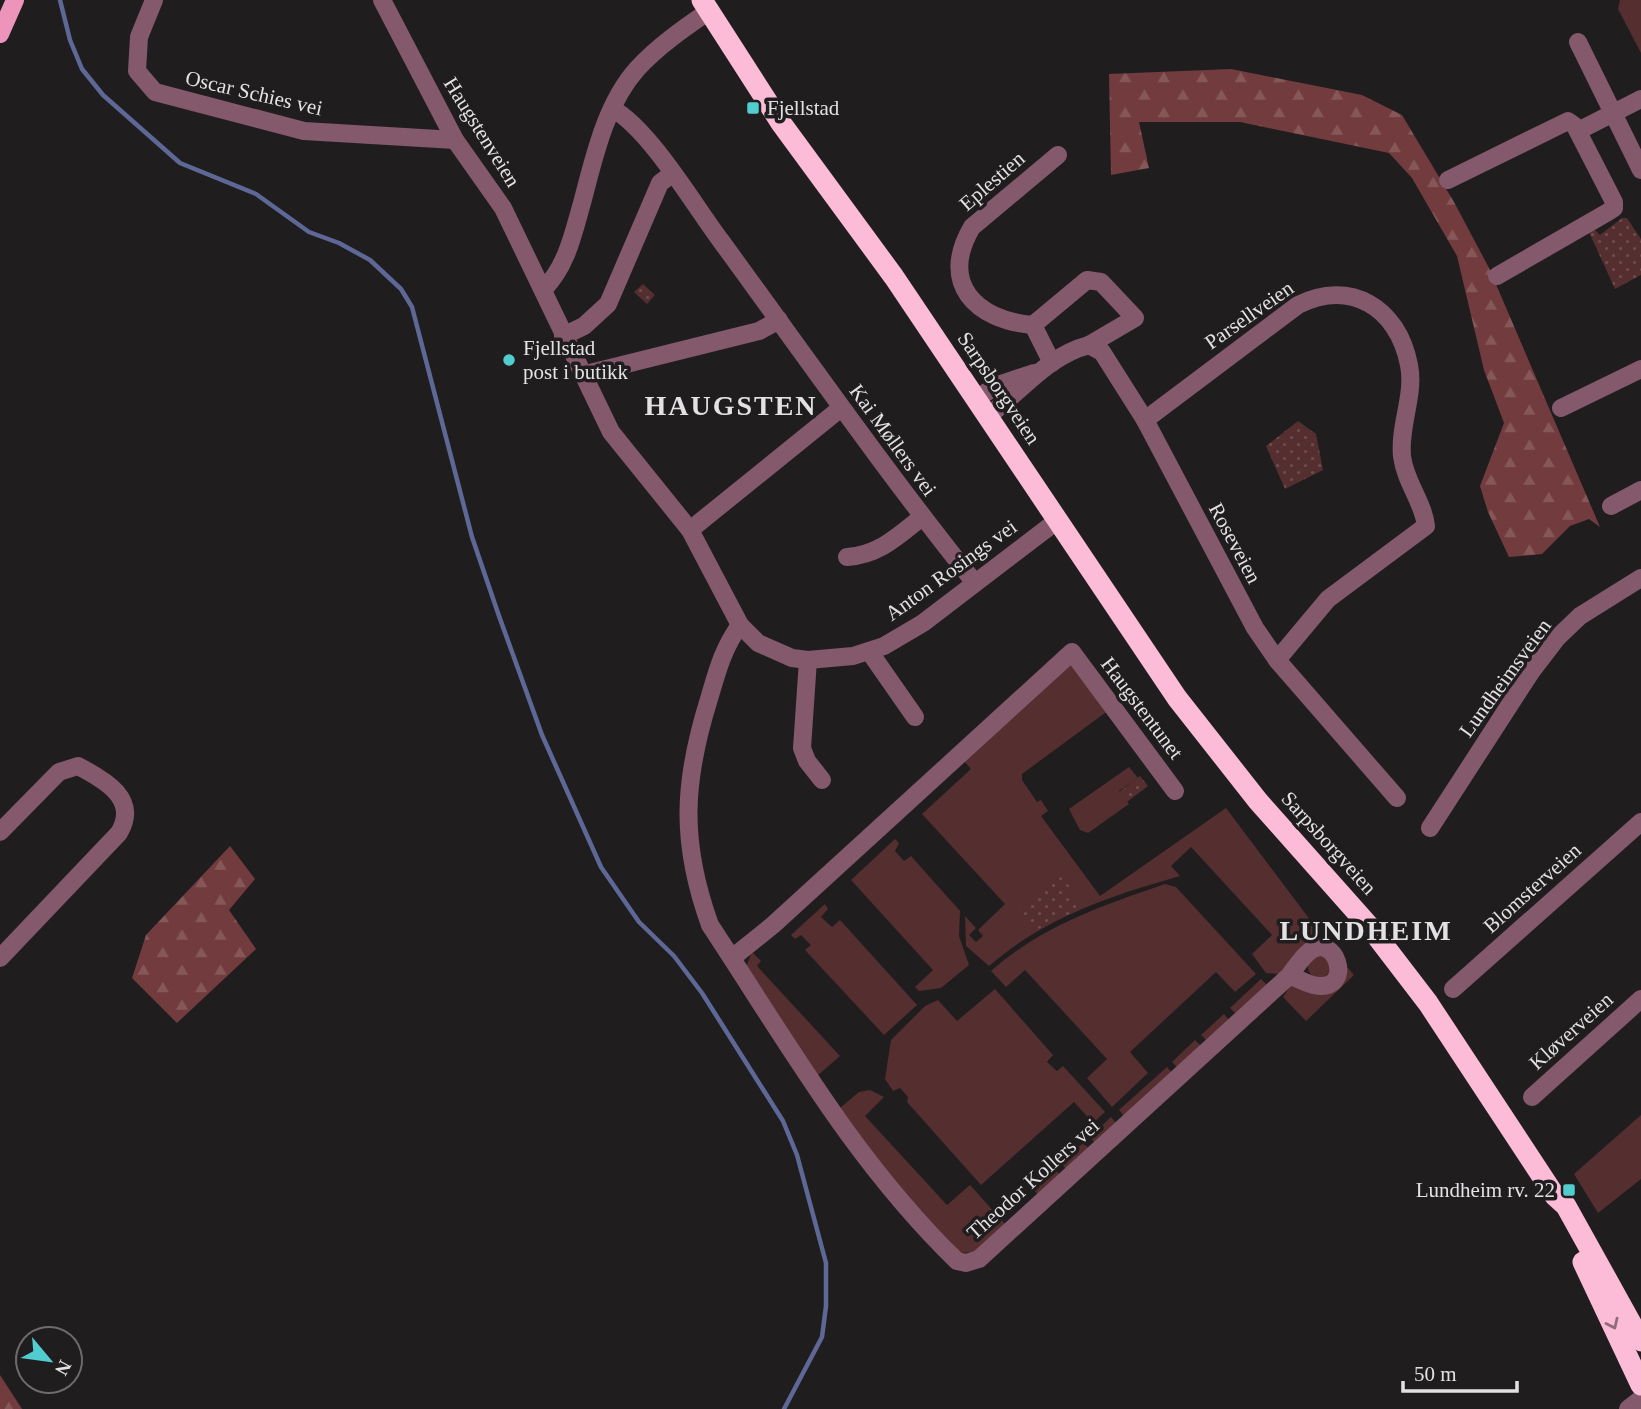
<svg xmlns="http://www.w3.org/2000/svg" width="1641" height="1409" font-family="Georgia,serif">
<defs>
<pattern id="forest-firs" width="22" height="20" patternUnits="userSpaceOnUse" patternTransform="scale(1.75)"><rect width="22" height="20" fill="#723b3d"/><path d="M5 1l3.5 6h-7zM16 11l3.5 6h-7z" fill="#865759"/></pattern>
<pattern id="park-dots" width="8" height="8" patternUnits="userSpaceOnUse" patternTransform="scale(1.75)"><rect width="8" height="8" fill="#552e2f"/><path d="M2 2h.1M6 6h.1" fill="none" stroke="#6d4c4d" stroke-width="1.8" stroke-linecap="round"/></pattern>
</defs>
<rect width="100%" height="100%" fill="#201d1f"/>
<g fill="#552e2f">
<polygon points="1620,0 1641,0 1641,53 1618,9"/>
<path d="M1068,664l8,2 33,44 -87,64v6l15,22 4,-2 7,11 -7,5 59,80 126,-88 94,125 -18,13 -23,28 -13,-1 -14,-19 20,-19 -81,-88 -20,19 9,10c-70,20 -136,42 -191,90l-23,-20 -1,-30 11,12 -7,7 7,7 7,-6 -5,-6 27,-26 -83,-90 49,-45 -8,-9z"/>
<polygon points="1129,767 1138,778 1119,791 1129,804 1088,833 1080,830 1069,809"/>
<polygon points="895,839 899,843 895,851 904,861 911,856 960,911 959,936 969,965 941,988 919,991 915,987 933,970 851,880"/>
<path d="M1165,884l11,3 80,87 -21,18 -19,-20 -86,80 18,21 -36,34 -25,-29 20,-19 -82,-89 -19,17 -15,-16c51,-45 110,-65 174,-87z"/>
<polygon points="825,904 828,909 821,917 832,927 840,920 917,1005 884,1035 805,950 811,945 801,935 795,939 791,935"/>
<polygon points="752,952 761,961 757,966 840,1056 817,1076 746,967"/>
<circle cx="1319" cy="967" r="11"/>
<polygon points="1347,967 1354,975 1306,1021 1283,997 1291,985 1345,974"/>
<polygon points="1261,979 1267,985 1235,1013 1230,1008"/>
<polygon points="995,989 1053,1055 1047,1062 1057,1071 1063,1066 1105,1112 1093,1123 1074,1102 981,1185 907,1102 908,1097 900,1088 893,1091 885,1079 891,1040 925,1006 938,1000 957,1021"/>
<polygon points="1224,1014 1229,1020 1206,1040 1201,1035"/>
<polygon points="1195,1040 1201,1046 1178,1068 1172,1062"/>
<polygon points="1167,1067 1172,1073 1124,1116 1119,1110"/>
<polygon points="870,1090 884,1097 865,1116 947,1205 970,1185 1005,1224 974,1252 961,1253 889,1178 840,1108 859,1092"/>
<polygon points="1641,1115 1641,1179 1598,1213 1574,1174"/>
<polygon points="1111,1117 1116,1123 1095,1143 1090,1137"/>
<polygon points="1083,1143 1089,1148 1066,1169 1061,1163"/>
<polygon points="1055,1169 1060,1175 1038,1195 1033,1189"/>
</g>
<g fill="url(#forest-firs)">
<polygon points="1231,69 1362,95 1402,115 1454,202 1489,268 1600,527 1589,519 1570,526 1542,554 1509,557 1488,512 1480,486 1504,423 1484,370 1457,256 1412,178 1389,153 1240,122 1139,122 1149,168 1111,175 1109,74"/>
<polygon points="230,846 255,879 229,910 256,949 177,1023 132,978 146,935"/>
<polygon points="0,1375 22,1409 0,1409"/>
</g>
<g fill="url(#park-dots)">
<polygon points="1622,218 1627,218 1641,239 1641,275 1615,289 1589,232 1594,229 1600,235"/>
<polygon points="643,284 655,295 647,304 634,292"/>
<polygon points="1298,421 1316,434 1323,470 1285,489 1266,446"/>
<polygon points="1140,776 1148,786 1127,802 1119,792"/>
<polygon points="1063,876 1082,908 1038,929 1018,909 1033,894"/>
</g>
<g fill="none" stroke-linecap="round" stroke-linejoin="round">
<polyline stroke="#5e6897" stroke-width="4.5" points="60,0 70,40 82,69 103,95 180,163 256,194 309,232 339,243 370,260 401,289 412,307 472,537 499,616 542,735 601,867 639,922 674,956 702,993 783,1121 797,1155 826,1263 826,1306 822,1337 784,1409"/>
<g stroke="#84596b" stroke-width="18">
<polyline points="154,0 139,37 137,71 155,92 304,131 455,140"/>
<polyline points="382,0 455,140 503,208 611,432 690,530 740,625 758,643 792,658 808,660 853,656 884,646 923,623 1058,520"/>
<polyline points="1578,42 1641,170"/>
<path d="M613,109c37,21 81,96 108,132 84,115 165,231 254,342"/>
<polyline points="1578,131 1641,99"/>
<path d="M1058,155l-86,72c-33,56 3,93 61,98l54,-45 14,2 34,36 -46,27"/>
<polyline points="1448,180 1568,121 1575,126 1614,202 1614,208 1608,212 1497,276"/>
<path d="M543,290c24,-24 30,-56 39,-87 12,-45 23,-98 55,-134 20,-22 47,-41 72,-58"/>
<polyline points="1033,325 1052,363"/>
<polyline points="563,336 584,326 608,304 660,183 672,174"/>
<polyline points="582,375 759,331 779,320"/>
<polyline points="977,398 998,385 1034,373"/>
<polyline points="1561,408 1641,369"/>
<path d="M988,416c34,-25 59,-60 101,-71l13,7 43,68 110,208 22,32 120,138"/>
<path d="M1145,420l153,-115c52,-26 100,2 111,60 6,30 -10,60 -7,91 3,26 21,45 24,70l-98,73 -51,61"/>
<polyline points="1611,506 1641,490"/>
<polyline points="690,530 841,408"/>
<path d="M847,557c32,-2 51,-21 75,-40"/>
<path d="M740,625c-17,23 -23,47 -31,74 -26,83 -29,143 1,226 78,118 144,236 247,336l9,2 13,-4 310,-283c10,2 20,10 31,10 33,1 16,-53 -10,-35 -8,6 -15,17 -21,25"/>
<polyline points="869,651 915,717"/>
<polyline points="808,660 802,748 807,761 822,780"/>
<polyline points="1430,828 1531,672 1557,638 1580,616 1641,578"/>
<path d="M0,832l59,-60 19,-6c27,14 61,33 41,67l-119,125"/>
<polyline points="732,958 773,925 1072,652 1175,791"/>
<polyline points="1453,989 1641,822"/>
<polyline points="1532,1097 1641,999"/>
<polyline points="1628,1409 1641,1399"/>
</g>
<polyline stroke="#ec94ba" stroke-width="18" points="0,34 15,0"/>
<g stroke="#fcbbd6" stroke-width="21">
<polyline points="702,0 781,123 894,277 1177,698 1258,801 1369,926 1428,1003 1555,1196 1566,1206 1641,1341"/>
<polyline points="1583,1262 1641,1385"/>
</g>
</g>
<defs><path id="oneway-chevron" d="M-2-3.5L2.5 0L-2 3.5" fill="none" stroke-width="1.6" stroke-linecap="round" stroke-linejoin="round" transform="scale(1.75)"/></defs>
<use stroke="#8e6c7a" href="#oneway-chevron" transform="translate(1613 1324) rotate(65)"/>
<g fill="#52cdcf" stroke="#201d1f" stroke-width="2.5">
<rect x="746" y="101" width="14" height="14" rx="3.5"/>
<circle cx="509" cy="360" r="7"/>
<rect x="1562" y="1183" width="14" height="14" rx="3.5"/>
</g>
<g text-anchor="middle" stroke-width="7" stroke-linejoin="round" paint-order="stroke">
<g font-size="21" fill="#e3e1e3" stroke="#201d1f">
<text transform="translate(254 93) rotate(13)" y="7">Oscar Schies vei</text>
<text transform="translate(482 132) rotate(58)" y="7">Haugstenveien</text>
<text transform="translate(992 181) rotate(-41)" y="7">Eplestien</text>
<text transform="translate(1249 315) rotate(-35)" y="7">Parsellveien</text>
<text transform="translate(999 388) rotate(56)" y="7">Sarpsborgveien</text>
<text transform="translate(893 440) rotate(54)" y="7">Kai Møllers vei</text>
<text transform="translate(1235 543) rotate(62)" y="7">Roseveien</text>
<text transform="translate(951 570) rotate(-36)" y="7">Anton Rosings vei</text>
<text transform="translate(1505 678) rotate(-54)" y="7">Lundheimsveien</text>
<text transform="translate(1142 708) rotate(53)" y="7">Haugstentunet</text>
<text transform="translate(1329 843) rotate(48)" y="7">Sarpsborgveien</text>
<text transform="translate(1532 888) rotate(-42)" y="7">Blomsterveien</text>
<text transform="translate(1571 1031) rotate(-42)" y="7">Kløverveien</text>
<text transform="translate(1033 1179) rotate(-42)" y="7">Theodor Kollers vei</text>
</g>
<g font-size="21" fill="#e3e1e3" stroke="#201d1f" text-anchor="start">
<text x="767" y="115">Fjellstad</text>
<text x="523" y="355">Fjellstad<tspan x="523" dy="24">post i butikk</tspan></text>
<text x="1555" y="1197" text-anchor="end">Lundheim rv. 22</text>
</g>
<g font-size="28" font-weight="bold" letter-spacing="2" fill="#e3e1e3" stroke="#201d1f">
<text x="731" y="415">HAUGSTEN</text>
<text x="1366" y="940">LUNDHEIM</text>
</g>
</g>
<g transform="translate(49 1360) rotate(119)"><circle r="33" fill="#201d1f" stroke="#6e6b6d" stroke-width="2"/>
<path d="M0-5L12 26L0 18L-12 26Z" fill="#52cdcf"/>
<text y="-10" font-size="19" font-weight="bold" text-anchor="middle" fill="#e3e1e3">N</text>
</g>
<path d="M1403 1381v10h114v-10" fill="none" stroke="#e3e1e3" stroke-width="3.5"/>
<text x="1414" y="1381" font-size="21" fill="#e3e1e3" stroke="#201d1f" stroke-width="5" paint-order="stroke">50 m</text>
</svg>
